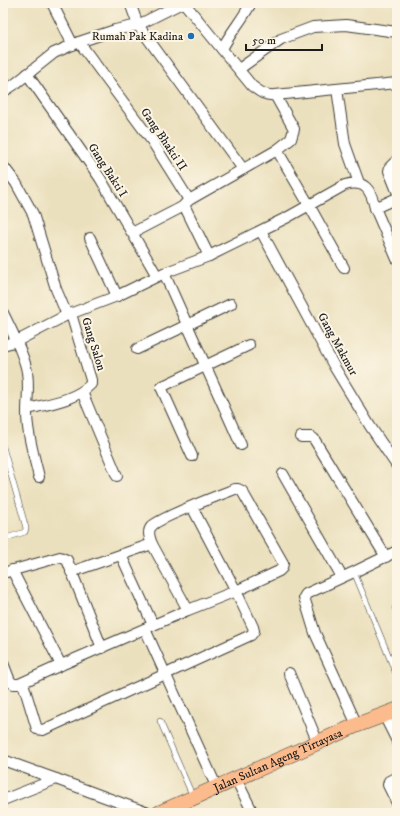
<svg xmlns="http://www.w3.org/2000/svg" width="400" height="816" font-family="'IM FELL DW Pica',serif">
<rect width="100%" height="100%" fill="#fcf5e5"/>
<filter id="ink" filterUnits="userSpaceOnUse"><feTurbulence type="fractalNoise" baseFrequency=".025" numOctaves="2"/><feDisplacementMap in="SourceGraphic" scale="8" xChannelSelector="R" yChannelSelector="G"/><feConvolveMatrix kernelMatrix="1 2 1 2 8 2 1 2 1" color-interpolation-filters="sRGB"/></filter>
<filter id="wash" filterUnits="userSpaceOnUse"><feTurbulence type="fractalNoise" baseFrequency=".012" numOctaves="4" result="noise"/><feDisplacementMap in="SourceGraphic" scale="16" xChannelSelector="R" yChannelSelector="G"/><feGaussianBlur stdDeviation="0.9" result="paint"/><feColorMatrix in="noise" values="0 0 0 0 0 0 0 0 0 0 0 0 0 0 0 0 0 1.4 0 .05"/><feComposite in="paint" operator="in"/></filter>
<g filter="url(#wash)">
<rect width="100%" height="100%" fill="#ebe0bd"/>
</g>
<g filter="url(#ink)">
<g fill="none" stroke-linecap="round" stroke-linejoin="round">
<g stroke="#3b3934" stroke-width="6">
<g id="service">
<polyline points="3,447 26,528 25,532 3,539"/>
<polyline points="354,572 397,676"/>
<polyline points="395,608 397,611"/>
<polyline points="160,721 193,797"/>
</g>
</g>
<g stroke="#3b3934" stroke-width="12">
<g id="minor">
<polyline points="52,3 73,45"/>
<polyline points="130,3 138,25 243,169"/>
<polyline points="79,42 152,141 189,200"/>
<path d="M222,49c8,-16 21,-30 29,-46"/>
<polyline points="239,69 281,39 313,27 346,25 397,32"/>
<polyline points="27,74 100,178 132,233 184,206"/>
<polyline points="337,89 345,144 359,183"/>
<path d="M3,92l12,-8 39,-31 25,-11 36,-12 23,-5 42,-21h5l67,82c8,6 13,10 23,9l122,-12"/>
<polyline points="275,95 294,129 291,139 277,150 309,205 344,268"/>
<polyline points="397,160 390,167 389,171 397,191"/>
<polyline points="3,166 16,183 33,214 56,289 67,315"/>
<polyline points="375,208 397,259"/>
<polyline points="261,231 335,368 370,426 397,466"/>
<polyline points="134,236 157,276"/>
<polyline points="90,238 117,296"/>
<polyline points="209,256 184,205 189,200 277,150"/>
<polyline points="164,273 241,445"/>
<path d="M3,313c9,18 18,35 23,54 4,15 1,30 1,46 0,21 7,43 12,64"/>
<path d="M3,345l14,-4 50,-26 50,-19 47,-23 45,-17 79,-39 57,-32c20,-6 26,5 30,23l22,-10"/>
<polyline points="137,349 231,304"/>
<polyline points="82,392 117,476"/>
<path d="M28,409c20,-5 48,-9 63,-25v-4l-20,-66"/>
<polyline points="301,437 311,437 314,439 386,557"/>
<polyline points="192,456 161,387 249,345"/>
<polyline points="283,474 342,577"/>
<polyline points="121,555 153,625"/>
<polyline points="12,570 61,665"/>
<polyline points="71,572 152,544"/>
<polyline points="3,573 60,557 67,560 102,648"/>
<polyline points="145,629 217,788"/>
<polyline points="3,663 10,681"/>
<polyline points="289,673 318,743"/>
<path d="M3,678l11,6h5l42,-19 127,-55 48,-19 43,-20 3,-3 1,-5 -41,-72 -4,-2h-3c-13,5 -79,30 -84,38 -4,5 -1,12 1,17l36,66"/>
<polyline points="23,683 37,729 43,730 251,635 254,631 253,627 236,591 192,507"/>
<polyline points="384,715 397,741"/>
<polyline points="357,725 315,633 304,597 306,594 354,572 397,551"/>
<polyline points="3,760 56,779"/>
<polyline points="397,777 389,781 388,785 397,803"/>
<polyline points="236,779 253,813"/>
<polyline points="3,800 56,779 148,813"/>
</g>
</g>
<g stroke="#3b3934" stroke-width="16">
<g id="primary">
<path id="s1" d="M159,813l198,-88 40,-15"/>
</g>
</g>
<use href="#service" stroke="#fff" stroke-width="5"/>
<use href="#minor" stroke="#fff" stroke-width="10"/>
<use href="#primary" stroke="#fbbb8d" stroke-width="15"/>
</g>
</g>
<circle fill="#1f6fb2" stroke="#fcf5e5" stroke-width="1.5" cx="191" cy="36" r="4"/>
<g text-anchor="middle" stroke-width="4" stroke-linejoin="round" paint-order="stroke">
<g font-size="12" fill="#1c1c1c" stroke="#fcf5e5" text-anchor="end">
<text x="183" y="40">Rumah Pak Kadina</text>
</g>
<g font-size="12" fill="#1c1c1c" stroke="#fcf5e5">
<text transform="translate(164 139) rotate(56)" y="4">Gang Bhakti II</text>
<text transform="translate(108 170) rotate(57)" y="4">Gang Bakti I</text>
<text transform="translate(94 344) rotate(73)" y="4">Gang Salon</text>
<text transform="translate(338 344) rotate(61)" y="4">Gang Makmur</text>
<text dy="4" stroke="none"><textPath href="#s1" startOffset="130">Jalan Sultan Ageng Tirtayasa</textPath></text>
</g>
</g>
<rect width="400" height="816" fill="none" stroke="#fcf5e5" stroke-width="16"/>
<path d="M246 44v6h76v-6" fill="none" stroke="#1c1c1c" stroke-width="2"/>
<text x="252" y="44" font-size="12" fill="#1c1c1c" stroke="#fcf5e5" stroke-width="3" paint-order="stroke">50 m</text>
</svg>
